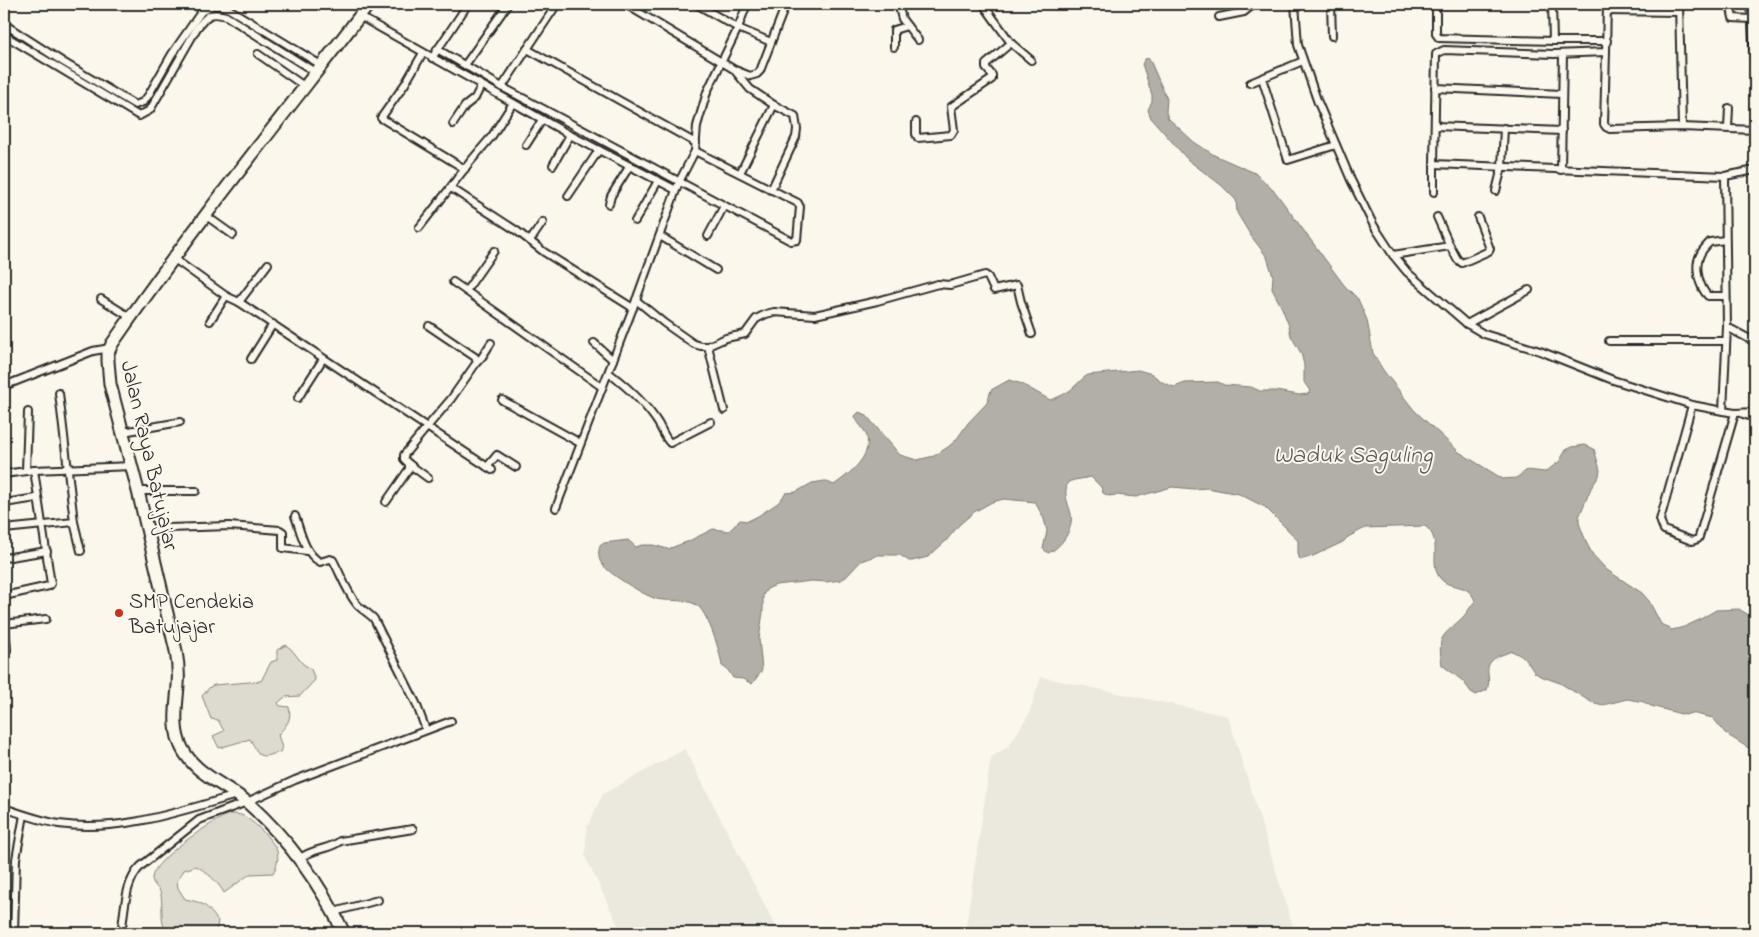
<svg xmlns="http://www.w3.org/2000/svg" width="1759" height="937" font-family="'Indie Flower',sans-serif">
<rect width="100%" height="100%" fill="#fbf7ec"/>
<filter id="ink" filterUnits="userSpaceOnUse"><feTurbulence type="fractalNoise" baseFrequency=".02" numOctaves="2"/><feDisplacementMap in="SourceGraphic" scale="10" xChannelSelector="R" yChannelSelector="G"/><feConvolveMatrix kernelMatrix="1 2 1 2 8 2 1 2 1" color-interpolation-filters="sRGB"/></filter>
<g filter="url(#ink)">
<g fill="#ebe8de">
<polygon points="1041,677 1228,716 1295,933 965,933 991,757 1008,747 1028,716"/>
<polygon points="685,749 779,933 622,933 585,856 587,827 603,794"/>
</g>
<g fill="#dddad0" stroke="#84827e">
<path d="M286,645l5,4 12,15 8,5 4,11 -15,16 -15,1 -7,6 2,3 9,1c3,14 -3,18 -11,28l4,12 -2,5c-22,7 -19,6 -30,-13l-31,9 -6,-12 11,-5 -6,-11 -7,-1 -9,-23 8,-9 4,-2 47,-4 10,-19 6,-2v-10z"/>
<path d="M229,814c4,0 8,0 12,1 10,3 33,26 36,36 2,8 0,15 -4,22l-23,1 -26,19c-5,-10 -19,-23 -28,-27l-12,4 -7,11 1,7 7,11c20,4 21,6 33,22l-2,12h-50c-6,-12 -3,-25 -5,-38 -1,-7 -9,-10 -9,-17 1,-19 61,-57 77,-64z"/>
</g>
<path fill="#b1afa7" stroke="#7b7a75" d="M1149,58l18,41 -1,13 2,6 26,24 20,13 41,18 21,20 68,92 14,14 9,21 6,33 10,17 31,40 45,42 44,27 13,-1 11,-8 18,2 14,-10 7,-12 6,-3 13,-2 9,4 6,21 -1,6 -8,12 -12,29v6l8,21 6,11 14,15 35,23 7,8 12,23 11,6 12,-3 15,-7 17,-10 23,-1 16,10v133l-29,-18 -13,-16 -22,-5 -6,2 -34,-9 -7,-4 -17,-3 -24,6 -12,-3 -31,-19 -20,-7 -6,-4 -9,-14 -13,-7c-12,5 -26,7 -24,23 1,6 1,10 -1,16l-11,5 -5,-3 -8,-11 -21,-16c-4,-28 -2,-27 18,-45 6,-5 10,-13 15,-19 -7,-20 -25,-10 -35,-23 -12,-16 4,-37 -15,-52l-60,2 -17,9 -5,5 -30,14 -13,4 -2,-6v-13l-4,-5 -29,-29 -26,-13 -32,-6 -13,1 -22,-2 -36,10 -20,-2 -7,1 -6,-3 -2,-6 -10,-10c-8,2 -16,2 -23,5 -5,13 0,20 3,32 3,15 -10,34 -23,39l-5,-4 4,-18 -3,-12 -9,-17 -31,-3 -12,3 -18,10 -15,13 -13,16 -18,16 -16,4h-3l-9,-6h-22l-17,6 -15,16 -5,3 -15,2 -14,-1 -36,4 -9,4 -4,6v17l-4,27 3,31 -10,14 -9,-5 -10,-1 -5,-8 -6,-4c-2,-15 -13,-50 -24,-60 -10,-8 -29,-4 -41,-7 -12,-3 -48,-25 -55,-35 -4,-5 -4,-12 -2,-18l4,-3 24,-3 8,7 6,-2h11l15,4 21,-8 24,-12 16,2 11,-11 8,1 10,-5 20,-13 8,-10 10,-1 16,-9 13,-2 9,4c15,-11 37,-27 33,-48 -2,-9 -10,-13 -12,-21l4,-4 7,3 34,40 17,5 17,-4 14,-9 8,-7 12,-17 19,-20 4,-13 18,-10 13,4 28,16c9,-3 18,-7 25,-14 5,-4 7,-8 13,-11l50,-5 14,4 10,8 12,5 11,-4 33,-1 6,3 27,2 9,4h16l23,4 9,-1 2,-3 -6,-9v-17l-3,-12 -10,-17 -2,-10 -7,-18 -10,-19 1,-13 -6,-19 -16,-21 -11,-18 -3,-5 -1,-13 -15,-15 -33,-25 -37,-42 -3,-8 4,-9v-6l-10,-31 3,-5z"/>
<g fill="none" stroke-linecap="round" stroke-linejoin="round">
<g stroke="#2b2b2b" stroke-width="10">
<g id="minor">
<polyline points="625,4 735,70 750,76 757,74 760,71 786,4"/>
<polyline points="696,4 738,28 771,42"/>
<polyline points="898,4 902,19 918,40"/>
<polyline points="983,4 1011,43 1031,60"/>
<polyline points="1295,4 1298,45 1317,100 1351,180 1374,226 1393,255 1407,272 1467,324 1484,334 1540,351 1613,380 1692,405 1723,411"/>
<polyline points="1331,4 1332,36"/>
<polyline points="1436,4 1436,34 1439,38 1553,41"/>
<polyline points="1552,4 1553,41 1607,41"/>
<polyline points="1607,4 1606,52 1554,54 1444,50 1436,54 1434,164 1725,176 1755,170"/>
<polyline points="1679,4 1682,127"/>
<polyline points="1709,4 1728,5 1731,8 1733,18 1751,19"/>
<polyline points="1751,4 1755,80"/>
<polyline points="1607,11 1679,12"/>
<polyline points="359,16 570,135 676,190"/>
<polyline points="1219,17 1244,12 1254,4"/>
<polyline points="4,24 63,62 135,105 143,102 148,96 172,54 201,12 212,6 220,6 229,9 321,65"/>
<path d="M4,35l135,81 11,-6 47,-82c10,-12 12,-17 29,-12l89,56"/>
<polyline points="894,47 894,30 907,26"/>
<polyline points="437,49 502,87 791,241 797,240 800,207 798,203 695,151"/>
<polyline points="527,49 696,143"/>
<polyline points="1606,52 1604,124 1606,127 1610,129 1682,127 1755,130"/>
<polyline points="423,53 405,84 381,118 465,169"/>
<polyline points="258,54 304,86"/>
<polyline points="432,58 468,4"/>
<polyline points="465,65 508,4"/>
<polyline points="736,72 750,89 774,105"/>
<polyline points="1262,78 1288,160 1336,145"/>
<polyline points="1250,83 1303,61"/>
<polyline points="502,87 557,4"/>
<polyline points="1435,88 1562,94"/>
<polyline points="916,122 916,134 918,138 951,135 954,130 951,107 992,79 992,75 986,68 986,64 1011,43"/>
<polyline points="453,124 465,106 475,98 481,86"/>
<polyline points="1435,126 1562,131"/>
<polyline points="1728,128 1729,108"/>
<polyline points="526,145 542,120"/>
<polyline points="553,165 570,135"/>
<polyline points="1561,170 1563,54"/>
<polyline points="740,173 774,105 795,116 797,129 796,137 771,190"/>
<polyline points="1725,176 1727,327 1755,342"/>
<polyline points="451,188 517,231 544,252 633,308"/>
<polyline points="1496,191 1502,167 1504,128"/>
<polyline points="1434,192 1434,164"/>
<polyline points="568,196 599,150"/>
<polyline points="609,204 611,196 629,167"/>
<polyline points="205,215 233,235"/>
<polyline points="635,221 658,181"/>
<polyline points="419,228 470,162 492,136 513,103"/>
<polyline points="660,236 716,270"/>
<polyline points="708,236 724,206"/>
<path d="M1725,240l-15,2c-4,4 -8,8 -10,13 -6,12 -1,32 8,41h18"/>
<polyline points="530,241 543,222"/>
<polyline points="1450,246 1457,259 1462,263 1489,251 1490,249 1478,217"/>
<polyline points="494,251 466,291 602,387"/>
<polyline points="1393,255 1450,246 1437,217"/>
<polyline points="173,258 226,296 239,302 427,427 451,399 477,362 475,357 429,326"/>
<polyline points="453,282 466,291"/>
<polyline points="101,299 130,317"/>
<polyline points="636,300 664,323 694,344 701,346 708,346 726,338 745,334 756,319 766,314 774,312 815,315 877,301 938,284 950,285 985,275 988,277 994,290 1017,285 1021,302 1032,334"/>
<polyline points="239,302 268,264"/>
<polyline points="210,321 226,296"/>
<polyline points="1467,324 1529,290"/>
<polyline points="1727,327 1723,411 1735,413 1755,412"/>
<polyline points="1609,341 1726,341"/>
<polyline points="594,343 613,360"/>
<polyline points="708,346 724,410"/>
<polyline points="251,359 273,324"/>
<polyline points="477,362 482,357 491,343"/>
<path d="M609,373c17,13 37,31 49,50 4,7 7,15 12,20l41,-21"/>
<polyline points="4,386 93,351 110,348"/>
<polyline points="59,393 74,522 81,551"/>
<polyline points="298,398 323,359"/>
<polyline points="502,400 580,443"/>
<polyline points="1692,405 1660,520 1664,530 1692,541 1698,539 1699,537 1735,413"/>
<polyline points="1743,414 1755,418"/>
<polyline points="123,432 180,422"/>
<polyline points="409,464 428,478"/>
<polyline points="487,467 497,455 516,467"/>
<polyline points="26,471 28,412"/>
<polyline points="4,474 34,470 132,466"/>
<polyline points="138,491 196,491"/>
<polyline points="386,502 409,469 409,464 404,459 404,455 427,427 492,470"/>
<polyline points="4,503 37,498"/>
<polyline points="556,508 636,300 679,182 695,151 697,126 707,92 738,28 747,4"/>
<path d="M295,516c6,16 9,37 25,46l10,-3 3,1c8,15 13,30 23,43 4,6 13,10 18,16l42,84 10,27"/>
<polyline points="4,529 74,522"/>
<polyline points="148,530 168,528 229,526 280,530 283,532 283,548 307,551"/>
<polyline points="4,558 47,551"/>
<polyline points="4,596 49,586 51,584 34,470"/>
<polyline points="4,612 7,650 4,651"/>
<polyline points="4,624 46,619"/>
<path d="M4,808c18,6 37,13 55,16 61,9 121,-13 178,-29"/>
<path d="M299,859c15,-12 31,-9 41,-18l73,-12"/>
<polyline points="334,912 378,900"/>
<polyline points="14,933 16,859 24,815"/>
<path d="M121,933c4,-21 3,-51 20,-67l58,-46 48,-18 48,-22 156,-59"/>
</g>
</g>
<g stroke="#2b2b2b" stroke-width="15">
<path id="trunk" d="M344,933c-23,-48 -56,-94 -96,-130 -24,-20 -58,-30 -69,-62 -6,-18 -2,-38 -1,-56 1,-12 0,-23 -2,-34l-38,-160 -28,-107 -2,-23v-8l4,-9c81,-117 170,-227 257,-340"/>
</g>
<use href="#minor" stroke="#fbf7ec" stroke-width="6"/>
<use href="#trunk" stroke="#fbf7ec" stroke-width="11"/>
</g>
</g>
<circle fill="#c8321e" stroke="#fbf7ec" stroke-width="2" cx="119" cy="613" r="5"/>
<g text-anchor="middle" stroke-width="4" stroke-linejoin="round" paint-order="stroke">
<g font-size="22" fill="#2b2b2b" stroke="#fbf7ec">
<text transform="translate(151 455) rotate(77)" y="8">Jalan Raya Batujajar</text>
</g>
<g font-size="22" fill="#2b2b2b" stroke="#fbf7ec" text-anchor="start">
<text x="129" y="608">SMP Cendekia<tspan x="129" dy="25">Batujajar</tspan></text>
</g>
<g font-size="24" font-style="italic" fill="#5a5956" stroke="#fbf7ec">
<text x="1353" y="462">Waduk Saguling</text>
</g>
</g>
<rect width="1759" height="937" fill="none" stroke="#fbf7ec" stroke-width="20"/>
<rect x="10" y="10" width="1739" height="917" fill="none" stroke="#2b2b2b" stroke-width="2" filter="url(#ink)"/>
</svg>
